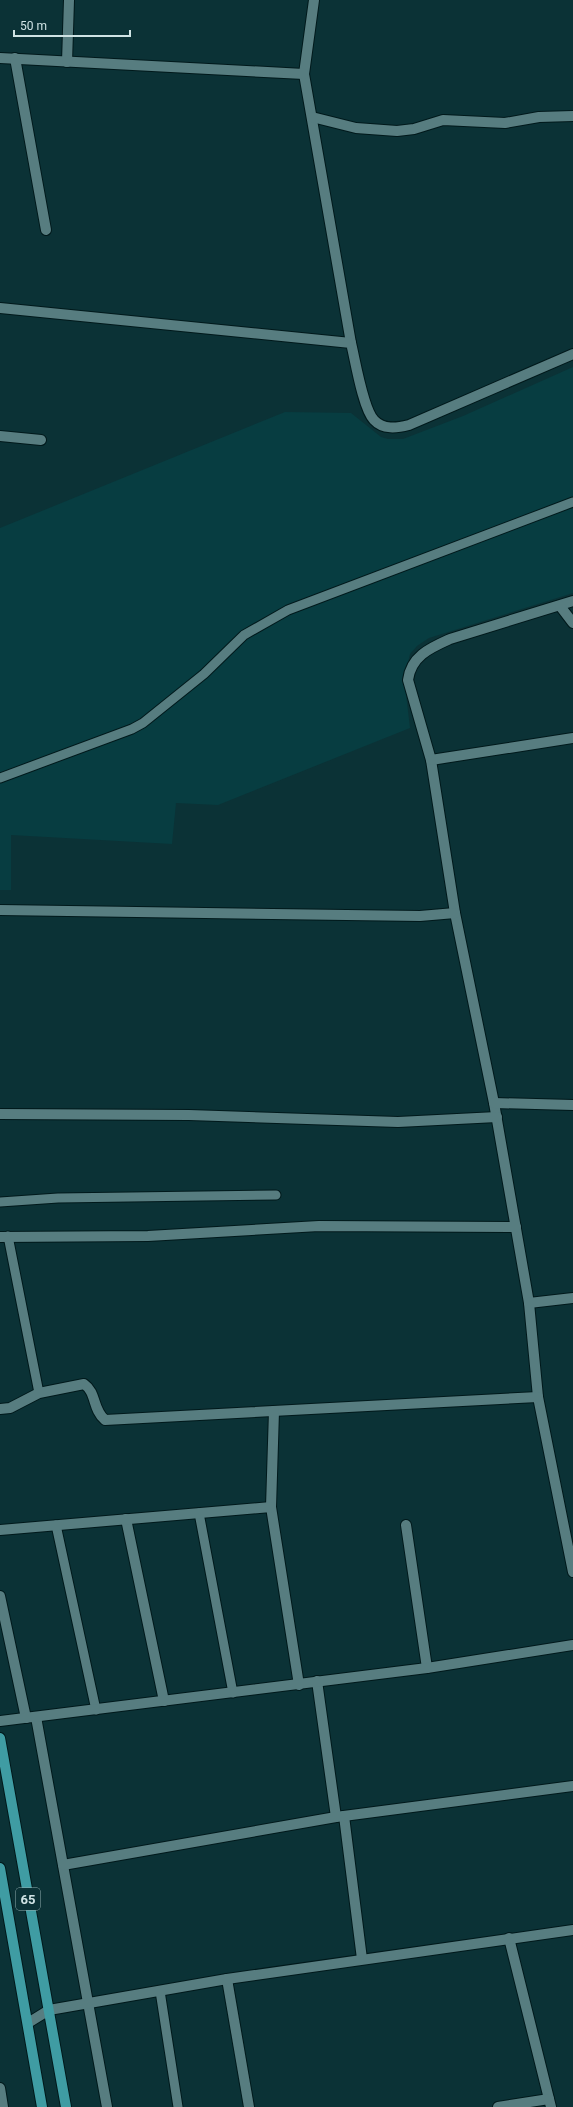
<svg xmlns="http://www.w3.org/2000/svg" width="573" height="2107" font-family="Roboto,sans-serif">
<rect width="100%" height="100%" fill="#0b3236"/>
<polygon fill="#073d41" points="573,367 573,593 429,638 417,646 410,654 404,678 410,728 218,805 176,803 172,844 11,835 11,890 0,890 0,528 285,412 351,413 381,437 388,439 403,439 463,416"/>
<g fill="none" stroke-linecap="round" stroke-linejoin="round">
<g stroke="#00191b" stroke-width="11">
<g id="service">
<polyline points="0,778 132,729 143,723 204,674 244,635 288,610 573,502"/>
<polyline points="0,1202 58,1198 276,1195"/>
<polyline points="8,1236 39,1393"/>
<polyline points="199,1513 233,1693"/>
<polyline points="56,1525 96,1710"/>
<polyline points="160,1991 178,2107"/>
</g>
</g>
<g stroke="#00191b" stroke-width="12">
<g id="minor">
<polyline points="314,0 304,74 351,343"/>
<polyline points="0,58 304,74"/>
<polyline points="15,58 46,230"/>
<polyline points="67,62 69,0"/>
<polyline points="312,117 356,128 397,131 414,129 443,120 505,123 539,117 573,116"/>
<path d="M0,308l351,35c4,16 12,66 23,77 9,10 23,8 35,5l164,-71"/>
<polyline points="0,436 41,440"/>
<path d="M573,601l-123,38c-20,9 -39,17 -42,41l23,80 24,153 39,190 35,200 9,94 35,175"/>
<polyline points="560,606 573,623"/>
<polyline points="431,760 573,738"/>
<polyline points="0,910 420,916 455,913"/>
<polyline points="494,1103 573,1105"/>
<polyline points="0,1114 189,1115 398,1122 497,1117"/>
<polyline points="0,1237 148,1236 319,1226 516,1227"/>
<polyline points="529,1303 573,1298"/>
<path d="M0,1409l10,-1 29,-15 45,-9c13,9 8,25 21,36l433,-23"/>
<polyline points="274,1411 271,1507 299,1685"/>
<polyline points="126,1519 164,1701"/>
<polyline points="406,1525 427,1668"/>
<polyline points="0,1530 271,1507"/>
<polyline points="0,1596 26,1718"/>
<polyline points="317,1681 336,1817"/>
<polyline points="36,1717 107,2107"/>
<polyline points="0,1721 427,1668 573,1645"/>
<polyline points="344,1816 362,1959"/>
<polyline points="63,1865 336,1817 573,1786"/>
<polyline points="509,1938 551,2107"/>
<polyline points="227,1979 249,2107"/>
<polyline points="28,2023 49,2010 227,1979 573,1930"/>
<polyline points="0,2088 3,2107"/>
<polyline points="498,2107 549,2099"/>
</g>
</g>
<g stroke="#00191b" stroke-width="12">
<g id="primary">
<polyline points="0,1738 66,2107"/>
<polyline points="0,1868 42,2107"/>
</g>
</g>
<use href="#service" stroke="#577d80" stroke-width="9"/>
<use href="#minor" stroke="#577d80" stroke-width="10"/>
<use href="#primary" stroke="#3f9ca3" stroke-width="10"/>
</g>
<g text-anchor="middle" stroke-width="3" stroke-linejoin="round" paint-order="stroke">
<rect fill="#0b3236" stroke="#94aeb0" stroke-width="1" x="16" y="1888" width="24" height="22" rx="3"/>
<g font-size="13" font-weight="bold" fill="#cfe3e4">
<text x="28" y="1904">65</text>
</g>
</g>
<path d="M14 30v6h116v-6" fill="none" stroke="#cfe3e4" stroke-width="2"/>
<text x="20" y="30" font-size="12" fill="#cfe3e4" stroke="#0b3236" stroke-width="3" paint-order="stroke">50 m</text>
</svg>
